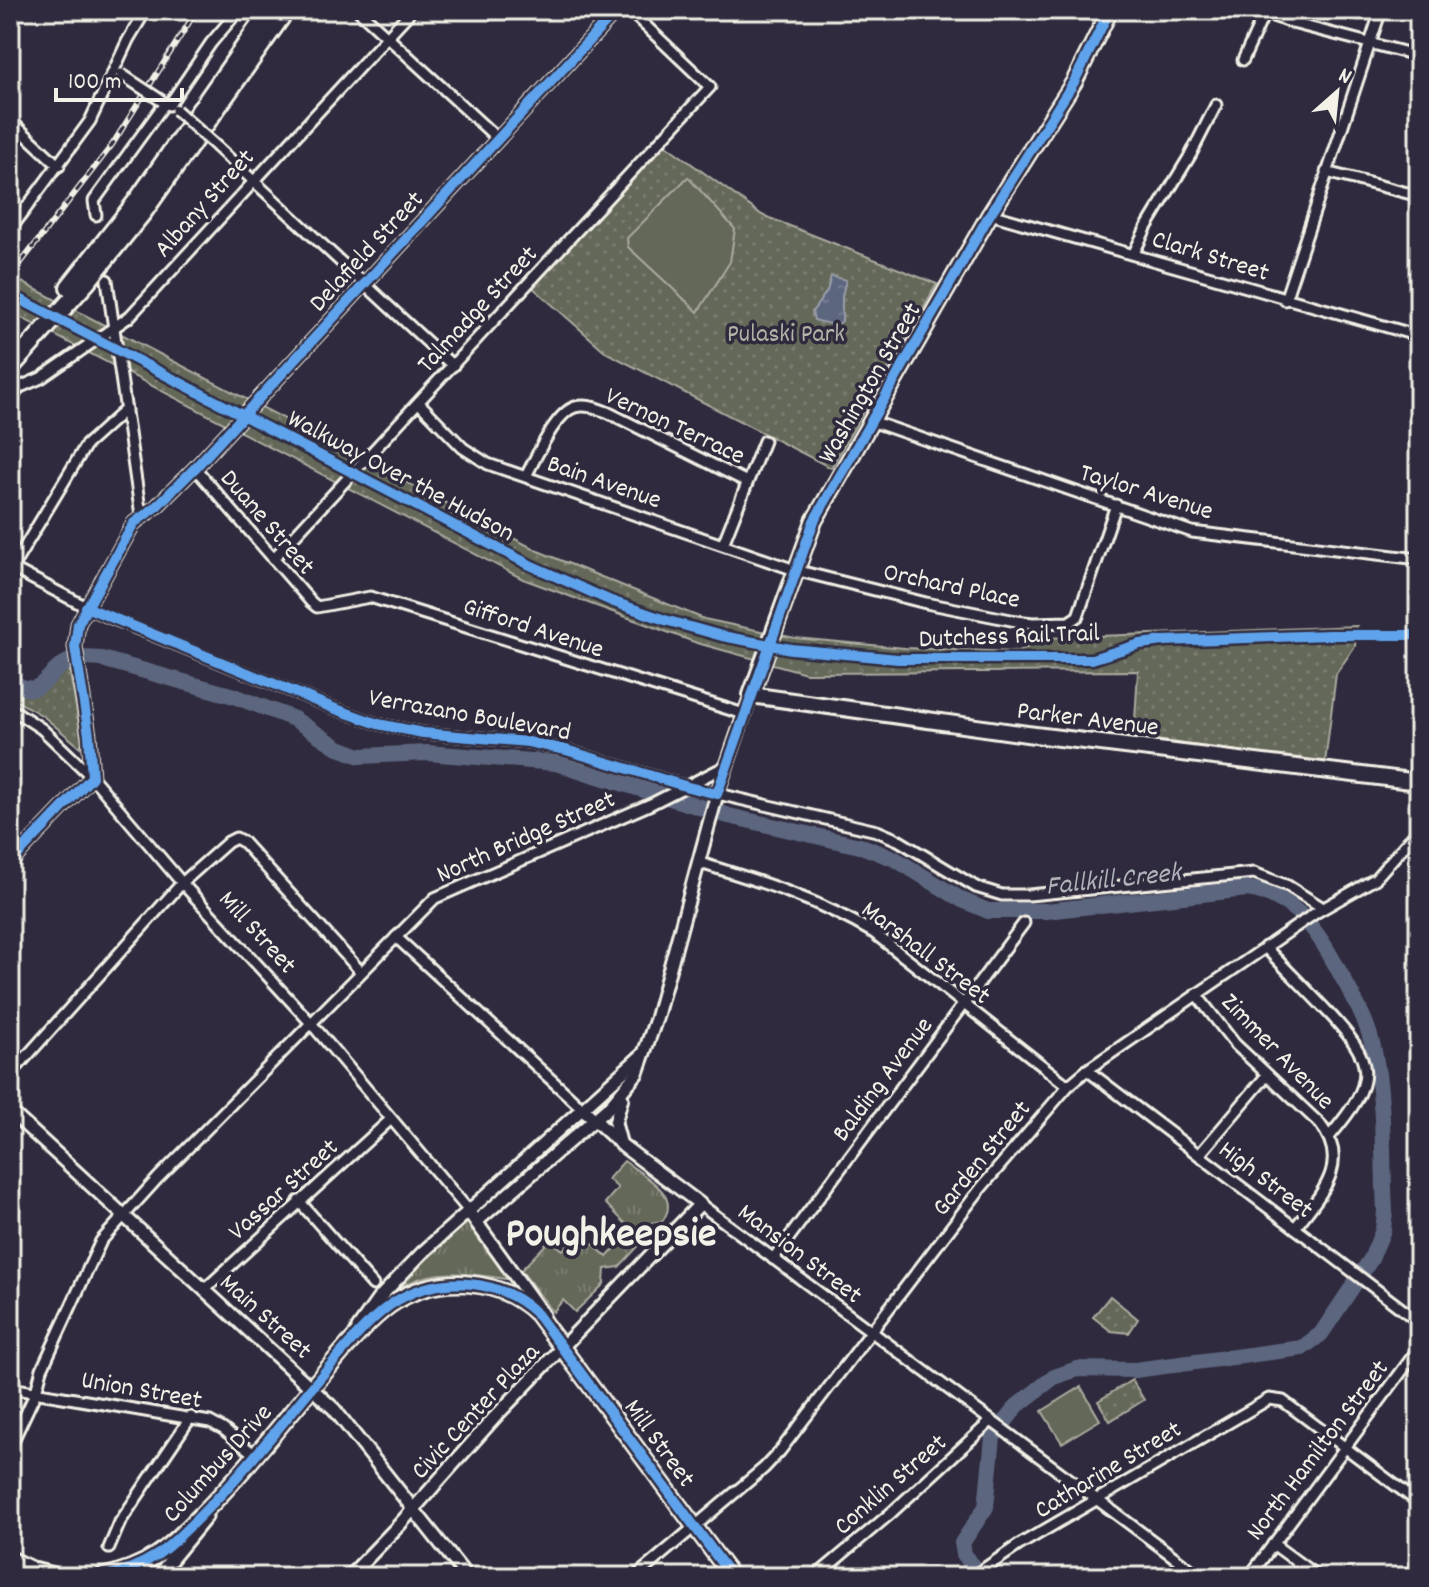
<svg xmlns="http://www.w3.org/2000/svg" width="1429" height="1587" font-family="Dekko,sans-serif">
<defs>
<pattern id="grass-tufts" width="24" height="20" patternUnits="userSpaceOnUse" patternTransform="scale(2)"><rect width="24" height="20" fill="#646759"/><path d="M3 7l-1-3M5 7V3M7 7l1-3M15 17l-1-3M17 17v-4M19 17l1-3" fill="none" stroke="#7b7d71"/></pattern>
<pattern id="park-dots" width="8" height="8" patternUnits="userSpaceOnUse" patternTransform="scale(2)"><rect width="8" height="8" fill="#646759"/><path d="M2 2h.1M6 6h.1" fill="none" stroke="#7b7d71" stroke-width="1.8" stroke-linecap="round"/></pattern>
<pattern id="water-ripples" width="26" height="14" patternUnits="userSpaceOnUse" patternTransform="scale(2)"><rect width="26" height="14" fill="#5c667f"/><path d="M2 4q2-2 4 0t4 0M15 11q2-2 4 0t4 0" fill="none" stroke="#747c91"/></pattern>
</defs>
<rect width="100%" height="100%" fill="#2f2a3d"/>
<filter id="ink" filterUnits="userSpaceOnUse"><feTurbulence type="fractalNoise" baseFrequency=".0125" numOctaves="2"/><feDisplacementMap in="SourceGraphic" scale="16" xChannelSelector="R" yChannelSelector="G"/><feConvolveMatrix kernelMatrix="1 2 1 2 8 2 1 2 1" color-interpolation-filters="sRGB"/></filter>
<g filter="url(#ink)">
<g fill="url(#grass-tufts)" stroke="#acaca0" stroke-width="2">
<path d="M624,1161c21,16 60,34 37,62l-8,-1 -8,9 1,7 -27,29 -14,2 -1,15 -29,28 -12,-12 -10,12 -32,-42 29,-30 13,10 16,-19 28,26 25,-27 -27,-27 13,-15 -10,-9z"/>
<path d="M470,1220l16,20 20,39c-48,-7 -79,-13 -121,18z"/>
</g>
<g fill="url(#park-dots)" stroke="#acaca0" stroke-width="2">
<polygon points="663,143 762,215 937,284 831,468 607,353 531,286"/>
<polygon points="10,276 538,551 704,619 795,638 905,648 1018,652 1046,638 1357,626 1355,646 1336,674 1325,763 1134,737 1138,671 806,673 697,643 523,579 10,312"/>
<polygon points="68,662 82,742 80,747 43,716 10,697 10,680 20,686 40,687"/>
<polygon points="1110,1296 1138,1319 1129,1333 1111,1331 1093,1317"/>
<polygon points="1132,1380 1144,1400 1110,1421 1098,1401"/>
</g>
<g fill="#646759" stroke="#acaca0" stroke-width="2">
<polygon points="688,177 735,229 730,262 698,312 628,247 627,238"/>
<polygon points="1081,1387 1100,1420 1062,1443 1042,1411"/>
</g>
<polygon fill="url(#water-ripples)" stroke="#999ea9" stroke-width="2" points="831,276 846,280 842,296 842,321 836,326 814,320 812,312 827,291"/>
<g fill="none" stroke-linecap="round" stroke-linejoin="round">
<path stroke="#5c667f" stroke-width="16" d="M10,680c30,22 34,-4 54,-16 11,-7 26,-6 38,-5l132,37 60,23 45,29 21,8 67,-3 129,10 173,53 135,31 31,12 67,41 26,11h58l201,-22c54,7 75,51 98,93 12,22 24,44 29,69 11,52 8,107 11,160l-2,19 -12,29 -50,75 -19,14 -167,22 -58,-1 -23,8 -37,29 -24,31 -7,70 -24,36 2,11 17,23"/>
<g stroke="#f4f1e8" stroke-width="15">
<g id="minor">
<polyline points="358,10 498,139"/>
<polyline points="1255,10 1296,24 1419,56"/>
<polyline points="1243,60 1264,14"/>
<polyline points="169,105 211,43 239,10"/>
<polyline points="10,120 59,166"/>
<polyline points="217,147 453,366"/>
<polyline points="1326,172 1419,196"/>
<polyline points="990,214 1419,336"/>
<polyline points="96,215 94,201 165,103"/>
<polyline points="10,230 90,121 128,40 146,10"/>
<polyline points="1134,253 1146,228 1191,154 1216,105"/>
<polyline points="107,280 141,516"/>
<polyline points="1285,300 1381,10"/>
<polyline points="10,401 20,387 41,378 129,317 412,10"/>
<polyline points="419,403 463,448 488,464 795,570 926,603 1016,621 1033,623 1069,622 1078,616 1116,505"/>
<polyline points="871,421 1192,532 1419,559"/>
<polyline points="195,468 311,602 317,607 370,597 744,714"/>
<path d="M526,476c10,-18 29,-63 49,-69 11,-3 21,1 32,5l140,70"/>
<polyline points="723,544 764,441"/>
<polyline points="273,559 710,87 629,10"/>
<polyline points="10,567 94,611 333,708 378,724 423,733 528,742 566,750 688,787 877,831 898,840 976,887 1002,895 1029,895 1254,873 1288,886 1323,908"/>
<polyline points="12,568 86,445 126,409"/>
<polyline points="10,708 42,729 92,777 182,883 310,1022 469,1211"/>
<path d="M700,863c60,18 119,37 174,70l194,153"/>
<polyline points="396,937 583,1109"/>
<path d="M1265,947c20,21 41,42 61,63 50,53 52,69 4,126"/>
<path d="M1196,994l39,50 85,80c32,40 0,71 -25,104"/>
<polyline points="1087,1070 1419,1322"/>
<polyline points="10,1075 182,883 228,842 236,838 243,842 361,972"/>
<polyline points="1199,1155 1267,1075"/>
<polyline points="299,1201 373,1285"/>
<polyline points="700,1204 1201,1577"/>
<polyline points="773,1259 1024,923"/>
<polyline points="205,1289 390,1120"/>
<polyline points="10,1388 210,1422 223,1429 255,1455"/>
<polyline points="10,1447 36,1392 42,1369 101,1241 158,1178 435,898 651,804 726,766"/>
<polyline points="1273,1544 1318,1577"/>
<polyline points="109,1548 120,1522 191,1417"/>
<polyline points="635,1577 764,1468 780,1451 981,1188 1068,1086 1087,1070 1317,912 1375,879 1419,829"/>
<polyline points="815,1577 891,1513 991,1421"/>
<polyline points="972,1577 1019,1545 1269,1399 1283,1401 1419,1503"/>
<polyline points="1249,1577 1419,1348"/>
</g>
</g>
<g stroke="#f4f1e8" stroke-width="17">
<g id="tertiary">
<polyline points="10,863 92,777 89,735 75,647 78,624 134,523 157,506 195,468 617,10"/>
<polyline points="10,1111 334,1409 467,1577"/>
<polyline points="620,1142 615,1123 622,1098"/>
<polyline points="471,1215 543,1315"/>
<polyline points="476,1222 609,1107 637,1073 656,1019 717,794 751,695"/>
<polyline points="358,1328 379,1298 422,1253 642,1055"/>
<polyline points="157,1577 206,1517"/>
<polyline points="349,1577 400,1524 495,1417 700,1204 623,1146 583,1109"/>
</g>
</g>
<g stroke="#f4f1e8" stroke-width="20">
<polyline id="primary" points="1110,10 1074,82 990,214 814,521 751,695 1027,734 1419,782"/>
</g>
<g stroke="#f4f1e8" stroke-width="20">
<g id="trunk">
<polyline points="10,1559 35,1571 59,1577"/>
<polyline points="10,1576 11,1577"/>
<path d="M101,1577c20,-4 39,-11 56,-22 17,-12 31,-27 45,-41 46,-46 86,-99 128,-148 18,-21 38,-45 60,-61 44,-31 108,-29 147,9l195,263"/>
</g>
</g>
<g stroke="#f4f1e8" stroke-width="22">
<g id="motorway">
<polyline points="69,287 136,202 270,10"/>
<polyline points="10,368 86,283 144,211 286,10"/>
</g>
</g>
<use href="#minor" stroke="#2f2a3d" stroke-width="9"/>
<use href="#tertiary" stroke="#2f2a3d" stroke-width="11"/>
<use href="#primary" stroke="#2f2a3d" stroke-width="14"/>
<use href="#trunk" stroke="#2f2a3d" stroke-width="14"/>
<use href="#motorway" stroke="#2f2a3d" stroke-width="16"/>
<g stroke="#f4f1e8" stroke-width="6">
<polyline id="rail" points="10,277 112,145 197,10"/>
</g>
<use href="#rail" stroke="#2f2a3d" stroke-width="3" stroke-dasharray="9" stroke-linecap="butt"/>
<g stroke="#f4f1e8" stroke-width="15" stroke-linecap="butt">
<g id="minor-bridge">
<polyline points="121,74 162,101"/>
<polyline points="176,110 217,147"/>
</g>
</g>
<use href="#minor-bridge" stroke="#2f2a3d" stroke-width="9"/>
<g stroke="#2f2a3d" stroke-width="15">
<g id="cycleway">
<polyline points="10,294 530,565 611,601 665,620 722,636 791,649 898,659 1092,659 1140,644 1164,641 1330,635 1419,635"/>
<polyline points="86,607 333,708 378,724 423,733 528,742 566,750 688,787 717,794 814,521 990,214 1074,82 1110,10"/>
<polyline points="10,863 92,777 89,735 75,647 78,624 134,523 157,506 195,468 617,10"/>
<path d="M101,1577c20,-4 39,-11 56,-22 17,-12 31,-27 45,-41 46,-46 86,-99 128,-148 18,-21 38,-45 60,-61 44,-31 108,-29 147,9l195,263"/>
</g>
</g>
<use href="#cycleway" stroke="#60a3ed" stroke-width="10"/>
</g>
</g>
<g text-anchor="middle" stroke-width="7" stroke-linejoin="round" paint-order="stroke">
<g font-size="26" fill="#f4f1e8" stroke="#2f2a3d">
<text transform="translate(203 202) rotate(-48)" y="9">Albany Street</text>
<text transform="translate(365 250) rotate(-47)" y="9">Delafield Street</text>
<text transform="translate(1211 254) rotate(17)" y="9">Clark Street</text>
<text transform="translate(476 308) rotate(-47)" y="9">Talmadge Street</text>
<text transform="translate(868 382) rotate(-60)" y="9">Washington Street</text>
<text transform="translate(676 424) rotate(25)" y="9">Vernon Terrace</text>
<text transform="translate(402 474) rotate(28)" y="9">Walkway Over the Hudson</text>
<text transform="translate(605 480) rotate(19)" y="9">Bain Avenue</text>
<text transform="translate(1147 490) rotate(17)" y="9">Taylor Avenue</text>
<text transform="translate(269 521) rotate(49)" y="9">Duane Street</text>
<text transform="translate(952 584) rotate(12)" y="9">Orchard Place</text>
<text transform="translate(534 626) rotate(18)" y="9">Gifford Avenue</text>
<text transform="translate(1009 634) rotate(-2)" y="9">Dutchess Rail Trail</text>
<text transform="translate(470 713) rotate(10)" y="9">Verrazano Boulevard</text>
<text transform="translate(1088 717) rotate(7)" y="9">Parker Avenue</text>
<text transform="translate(525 835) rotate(-24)" y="9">North Bridge Street</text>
<text transform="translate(259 931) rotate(48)" y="9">Mill Street</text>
<text transform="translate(927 951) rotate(37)" y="9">Marshall Street</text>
<text transform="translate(1279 1050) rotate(46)" y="9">Zimmer Avenue</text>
<text transform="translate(881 1078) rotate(-53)" y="9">Balding Avenue</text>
<text transform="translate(980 1157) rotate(-51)" y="9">Garden Street</text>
<text transform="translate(1267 1178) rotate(37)" y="9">High Street</text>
<text transform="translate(282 1188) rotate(-42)" y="9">Vassar Street</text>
<text transform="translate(801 1252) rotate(37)" y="9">Mansion Street</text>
<text transform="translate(267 1315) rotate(42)" y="9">Main Street</text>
<text transform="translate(142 1388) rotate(10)" y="9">Union Street</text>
<text transform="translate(474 1410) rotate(-47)" y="9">Civic Center Plaza</text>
<text transform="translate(661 1442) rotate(54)" y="9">Mill Street</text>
<text transform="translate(1316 1449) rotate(-53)" y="9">North Hamilton Street</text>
<text transform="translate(216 1462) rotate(-48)" y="9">Columbus Drive</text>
<text transform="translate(1107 1468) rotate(-31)" y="9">Catharine Street</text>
<text transform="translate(889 1483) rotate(-41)" y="9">Conklin Street</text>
</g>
<g font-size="26" fill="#b3b3a8" stroke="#2f2a3d">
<text x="786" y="341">Pulaski Park</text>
</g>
<g font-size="28" font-style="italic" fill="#b0b2b9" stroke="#2f2a3d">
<text transform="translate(1113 877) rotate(-6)" y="10">Fallkill Creek</text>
</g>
<g font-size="42" font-weight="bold" fill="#f4f1e8" stroke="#2f2a3d">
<text x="611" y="1245">Poughkeepsie</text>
</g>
</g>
<rect width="1429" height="1587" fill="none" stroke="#2f2a3d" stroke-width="40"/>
<rect x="20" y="20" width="1389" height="1547" fill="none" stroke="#f4f1e8" stroke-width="3" filter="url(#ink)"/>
<g transform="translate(1337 92) rotate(27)" stroke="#2f2a3d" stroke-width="6" paint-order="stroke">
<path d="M0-6L14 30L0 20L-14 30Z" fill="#f4f1e8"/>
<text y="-12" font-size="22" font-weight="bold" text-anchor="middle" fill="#f4f1e8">N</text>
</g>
<path d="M56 88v12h126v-12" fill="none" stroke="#f4f1e8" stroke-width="4"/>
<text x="68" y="88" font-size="24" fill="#f4f1e8" stroke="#2f2a3d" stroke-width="6" paint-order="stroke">100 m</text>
</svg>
